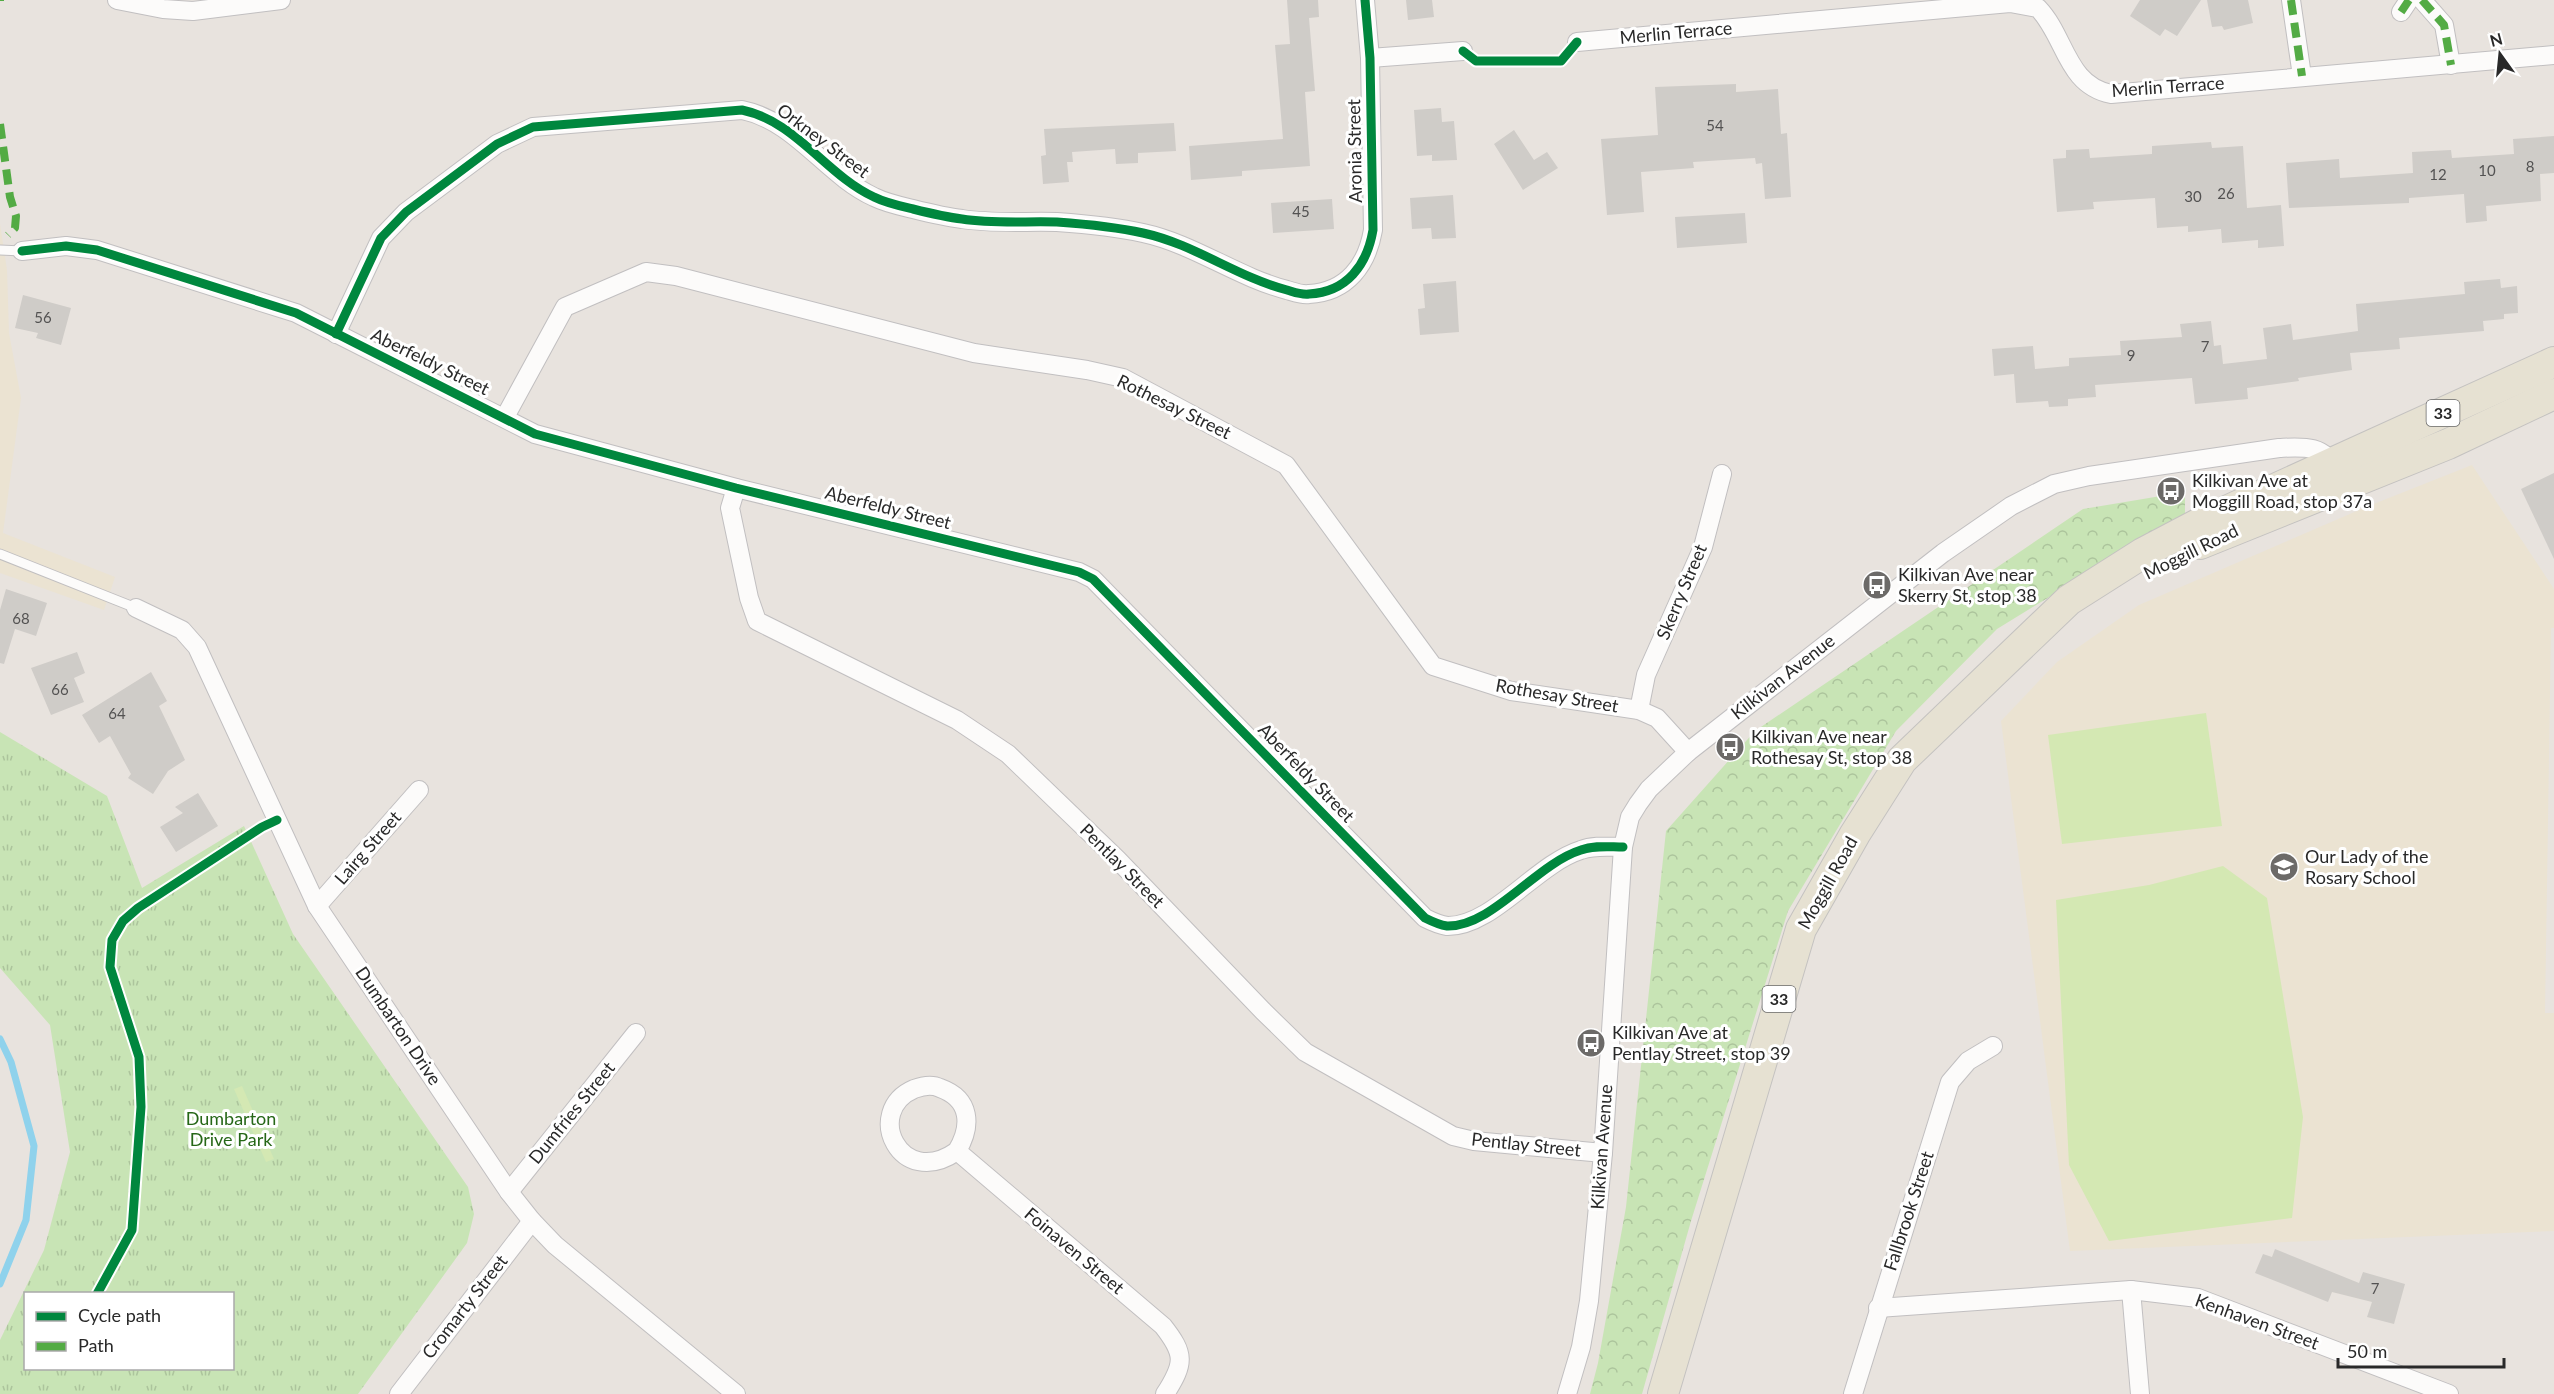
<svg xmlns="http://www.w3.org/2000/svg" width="2554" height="1394" font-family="Lato,sans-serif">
<defs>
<pattern id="forest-crowns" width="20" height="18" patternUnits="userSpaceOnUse" patternTransform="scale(1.5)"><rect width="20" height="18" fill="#c8e4b5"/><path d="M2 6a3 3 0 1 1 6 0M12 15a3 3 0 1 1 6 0" fill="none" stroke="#acc49c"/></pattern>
<pattern id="park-tufts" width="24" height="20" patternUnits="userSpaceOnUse" patternTransform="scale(1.5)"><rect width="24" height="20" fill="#c8e4b5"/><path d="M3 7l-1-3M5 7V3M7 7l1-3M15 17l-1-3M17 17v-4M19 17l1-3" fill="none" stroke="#acc49c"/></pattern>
</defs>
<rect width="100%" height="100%" fill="#e8e3de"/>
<g fill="#ebe3d2">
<polygon points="0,224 7,270 9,333 21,398 3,533 115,577 104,610 0,573"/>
<polygon points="2472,465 2554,589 2554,628 2551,628 2545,1013 2554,1013 2554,1231 2070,1251 2001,721 2057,662 2139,605 2366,507"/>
</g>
<polygon fill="url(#forest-crowns)" points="2185,492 2185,514 1997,629 1896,731 1788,911 1691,1221 1642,1394 1590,1394 1598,1363 1626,1207 1666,831 1755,731 2083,509"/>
<path fill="url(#park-tufts)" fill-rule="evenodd" d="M0,732l107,64 35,92 102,-62 49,108 175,253 6,27 -7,29 -109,151h-358v-54l44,-90 26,-98 -20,-127 -50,-57zM26,1294h206v74h-206z"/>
<g fill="#d4e8b3">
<polygon points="2206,713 2222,826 2062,844 2048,735"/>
<polygon points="2223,866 2267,898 2303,1117 2292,1218 2109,1241 2069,1165 2056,900 2149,885"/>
<polygon points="242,1086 274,1159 266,1162 234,1089"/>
</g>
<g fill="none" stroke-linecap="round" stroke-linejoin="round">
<polyline stroke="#8fd2ec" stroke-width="7" points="0,1039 11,1062 34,1146 26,1220 0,1284"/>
</g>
<g fill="#cfccc8">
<polygon points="1287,0 1318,0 1319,17 1309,18 1315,91 1305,92 1310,166 1242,171 1242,176 1191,180 1189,146 1283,139 1275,45 1290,44"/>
<polygon points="1406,0 1432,0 1434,17 1408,20"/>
<polygon points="2140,0 2201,0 2177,36 2165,29 2160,36 2130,16"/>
<polygon points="2207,0 2248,0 2253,23 2224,30 2222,26 2212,27"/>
<polygon points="1736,84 1736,92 1778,89 1781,134 1787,133 1791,197 1765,199 1762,163 1756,164 1755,158 1693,162 1694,168 1641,172 1644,212 1607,215 1601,139 1658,135 1655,87"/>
<polygon points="1441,108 1442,122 1454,121 1457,160 1432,161 1432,155 1417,156 1414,110"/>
<polygon points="1174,123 1176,151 1138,153 1138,163 1116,164 1115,149 1072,152 1073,162 1067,162 1069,182 1043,184 1041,156 1046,155 1044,129"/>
<polygon points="1514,130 1534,160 1547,152 1558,168 1523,190 1494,144"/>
<polygon points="2554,136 2554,173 2540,174 2541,201 2486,206 2487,221 2466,223 2464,194 2409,198 2409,203 2289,208 2286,163 2339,159 2340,178 2413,173 2412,152 2451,150 2452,158 2514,154 2513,139"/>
<polygon points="2211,142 2212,148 2243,146 2247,208 2281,205 2284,246 2258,248 2258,240 2222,243 2221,229 2188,232 2188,226 2157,228 2155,198 2093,202 2094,209 2057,212 2053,159 2066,158 2066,150 2089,149 2090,158 2152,154 2152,146"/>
<polygon points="1453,195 1456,238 1432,239 1431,228 1412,229 1410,198"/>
<polygon points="1332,199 1334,229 1273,233 1271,203"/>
<polygon points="1745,213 1747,243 1677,248 1675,217"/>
<polygon points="2500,279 2501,288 2517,286 2518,313 2504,314 2504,319 2483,321 2484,331 2399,338 2400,349 2350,353 2352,370 2298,378 2299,381 2247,388 2248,399 2195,404 2192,378 2095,385 2096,397 2068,399 2068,406 2049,407 2048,401 2016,403 2014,374 1994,376 1992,349 2033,346 2035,369 2069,366 2069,358 2121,355 2120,341 2182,337 2180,324 2211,321 2214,346 2221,345 2223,364 2267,359 2263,328 2291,324 2293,340 2358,331 2356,304 2465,294 2464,282"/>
<polygon points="1456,281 1459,332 1420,335 1418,309 1425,308 1423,284"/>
<polygon points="23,295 71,308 61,345 36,338 38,333 15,328"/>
<polygon points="2554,473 2554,559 2521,489"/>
<polygon points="6,589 47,603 36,636 15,629 4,664 0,663 0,610"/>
<polygon points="77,652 85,673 74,678 84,702 51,715 31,668"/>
<polygon points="151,672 167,701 159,706 185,760 168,771 153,794 128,778 131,774 110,736 99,743 82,715"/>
<polygon points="198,793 218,826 176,852 160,827 183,813 175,807"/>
<polygon points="2275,1249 2359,1283 2363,1272 2405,1284 2394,1324 2367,1317 2372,1302 2332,1292 2328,1302 2255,1273 2263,1254 2272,1257"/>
</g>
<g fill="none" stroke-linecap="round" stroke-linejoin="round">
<g stroke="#c1bfc0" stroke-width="11">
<g id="service">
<polyline points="0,250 22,251"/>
<polyline points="0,554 136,608"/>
</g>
</g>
<g stroke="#c1bfc0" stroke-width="20">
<g id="minor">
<polyline points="117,0 163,9 193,11 281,0"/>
<polyline points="2291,0 2302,76"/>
<polyline points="2422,0 2444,25 2451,65"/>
<polyline points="2401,12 2409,0"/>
<path d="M1577,42l433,-39 28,5c28,29 28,77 73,86l443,-39"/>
<polyline points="1370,58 1463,51"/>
<path d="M22,251l44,-5 31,4 199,63 239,121 201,54 343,84 14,7 332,339c6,3 15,7 22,8 45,1 89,-62 134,-76 13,-5 28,-3 42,-3"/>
<path d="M336,334l45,-96 25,-26 91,-68 36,-17 209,-17c54,11 84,65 132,87 12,6 26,9 39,12 16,4 32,8 49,10 31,5 64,2 95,3 28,2 59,5 86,11 51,11 94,44 144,57 7,2 14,5 22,4 38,-2 58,-29 64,-64l-3,-172 -5,-58"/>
<polyline points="505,417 565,307 646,272 676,276 974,353 1087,370 1123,378 1286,465 1433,666 1511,691 1639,710 1657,718 1688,752"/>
<polyline points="736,488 730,508 749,598 757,621 957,720 1008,754 1117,859 1263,1011 1305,1052 1453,1136 1474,1141 1603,1153"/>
<polyline points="136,608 182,630 197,647 317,906 509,1192 532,1221 555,1245 736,1394"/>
<polyline points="1639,710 1646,675 1703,547 1722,474"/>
<polyline points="317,906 419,790"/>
<path d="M957,1151c15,-25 14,-52 -17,-63 -8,-4 -18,-2 -26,1 -51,22 -14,102 43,62l206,175c22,28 22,37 2,68"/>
<polyline points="509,1192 636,1033"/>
<polyline points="2131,1290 2140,1394"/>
<polyline points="1878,1308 2131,1290 2198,1298 2449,1394"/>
<polyline points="399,1394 532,1221"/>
<path d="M1567,1394l14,-47 8,-46 14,-148 20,-306 7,-30 8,-13 11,-15 39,-37 255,-199 68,-47 43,-22 35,-8 190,-28c22,-1 46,-4 55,21"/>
<polyline points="1853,1394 1950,1082 1968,1061 1993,1046"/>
</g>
</g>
<g stroke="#c4c2c0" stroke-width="32">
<g id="primary">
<polyline points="2200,544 2448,444 2554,394"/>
<polyline points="1663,1394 1801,929 1855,834 1902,760 2069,600 2143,553 2200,523 2554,362"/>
</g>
</g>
<use href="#service" stroke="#fcfbfa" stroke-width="9"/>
<use href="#minor" stroke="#fcfbfa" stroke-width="18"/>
<use href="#primary" stroke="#e6e1d2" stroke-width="30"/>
<g stroke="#53ab44" stroke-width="8" stroke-dasharray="15 8" stroke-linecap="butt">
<polyline points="2291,0 2302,76"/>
<polyline points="2422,0 2444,25 2451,65"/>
<polyline points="0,1 0,0"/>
<polyline points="2401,12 2409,0"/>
<polyline points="0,124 10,197 16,216 15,228 8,235"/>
</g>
<g stroke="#fff" stroke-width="13">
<g id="cycleway">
<polyline points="1463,51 1476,61 1561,61 1577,42"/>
<path d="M22,251l44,-5 31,4 199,63 239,121 201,54 343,84 14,7 332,339c6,3 15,7 22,8 45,1 89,-62 134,-76 13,-5 28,-3 42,-3"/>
<path d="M336,334l45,-96 25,-26 91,-68 36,-17 209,-17c54,11 84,65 132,87 12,6 26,9 39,12 16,4 32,8 49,10 31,5 64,2 95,3 28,2 59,5 86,11 51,11 94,44 144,57 7,2 14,5 22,4 38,-2 58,-29 64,-64l-3,-172 -5,-58"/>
<polyline points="97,1294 132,1230 141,1107 139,1057 110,967 112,940 123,921 138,908 262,827 277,820"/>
</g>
</g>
<use href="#cycleway" stroke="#00873e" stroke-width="9"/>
</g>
<defs>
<g id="bus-disc" transform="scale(1.5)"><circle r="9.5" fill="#6c6a68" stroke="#fff"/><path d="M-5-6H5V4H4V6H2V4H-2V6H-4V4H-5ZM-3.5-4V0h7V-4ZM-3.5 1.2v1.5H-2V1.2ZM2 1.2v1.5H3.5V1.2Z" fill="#fff"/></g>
<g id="school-disc" transform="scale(1.5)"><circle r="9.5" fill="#6c6a68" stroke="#fff"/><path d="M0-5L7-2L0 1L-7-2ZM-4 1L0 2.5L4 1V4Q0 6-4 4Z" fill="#fff"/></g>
</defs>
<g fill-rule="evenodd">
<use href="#bus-disc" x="2171" y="491"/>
<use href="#bus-disc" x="1877" y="585"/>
<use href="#bus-disc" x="1730" y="747"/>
<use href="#school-disc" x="2284" y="867"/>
<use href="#bus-disc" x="1591" y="1043"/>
</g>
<g text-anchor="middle" stroke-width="6" stroke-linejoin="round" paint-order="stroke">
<g font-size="15" fill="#535252">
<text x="1715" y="131">54</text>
<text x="2530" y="172">8</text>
<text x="2487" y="176">10</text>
<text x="2438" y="180">12</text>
<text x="2226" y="199">26</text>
<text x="2193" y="202">30</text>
<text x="1301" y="217">45</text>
<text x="43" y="323">56</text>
<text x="2205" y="352">7</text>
<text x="2131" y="361">9</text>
<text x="21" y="624">68</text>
<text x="60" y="695">66</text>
<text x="117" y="719">64</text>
<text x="2375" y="1294">7</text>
</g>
<g fill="#fff" stroke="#696969" stroke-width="1.5">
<rect x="2426.5" y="400" width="33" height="26" rx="4.5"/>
<rect x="1762.5" y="986" width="33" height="26" rx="4.5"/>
</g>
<g font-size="16" font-weight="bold" fill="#292929">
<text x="2443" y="419">33</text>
<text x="1779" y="1005">33</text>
</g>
<g font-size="18" fill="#292929" stroke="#fff">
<text transform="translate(1676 33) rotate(-5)" y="6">Merlin Terrace</text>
<text transform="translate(2168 87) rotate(-4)" y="6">Merlin Terrace</text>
<text transform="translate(823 141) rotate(37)" y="6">Orkney Street</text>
<text transform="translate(1355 151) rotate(-91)" y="6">Aronia Street</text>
<text transform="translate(430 362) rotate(26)" y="6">Aberfeldy Street</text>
<text transform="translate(1174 407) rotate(26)" y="6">Rothesay Street</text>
<text transform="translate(888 508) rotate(14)" y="6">Aberfeldy Street</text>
<text transform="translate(2191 552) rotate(-26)" y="6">Moggill Road</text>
<text transform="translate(1682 592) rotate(-67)" y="6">Skerry Street</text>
<text transform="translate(1783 677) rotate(-38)" y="6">Kilkivan Avenue</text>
<text transform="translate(1557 696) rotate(10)" y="6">Rothesay Street</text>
<text transform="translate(1306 773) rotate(46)" y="6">Aberfeldy Street</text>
<text transform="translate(368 848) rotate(-49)" y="6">Lairg Street</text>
<text transform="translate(1122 866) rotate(45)" y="6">Pentlay Street</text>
<text transform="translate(1828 883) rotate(-61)" y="6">Moggill Road</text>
<text transform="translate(398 1026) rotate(56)" y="6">Dumbarton Drive</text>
<text transform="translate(572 1113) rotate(-51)" y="6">Dumfries Street</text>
<text transform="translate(1526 1145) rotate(6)" y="6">Pentlay Street</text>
<text transform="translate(1602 1147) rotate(-86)" y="6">Kilkivan Avenue</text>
<text transform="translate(1909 1211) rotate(-72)" y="6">Fallbrook Street</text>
<text transform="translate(1074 1251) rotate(40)" y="6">Foinaven Street</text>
<text transform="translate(465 1307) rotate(-52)" y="6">Cromarty Street</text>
<text transform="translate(2257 1322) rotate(20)" y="6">Kenhaven Street</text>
</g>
<g font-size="18" fill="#292929" stroke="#fff" text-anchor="start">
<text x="2192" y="487">Kilkivan Ave at<tspan x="2192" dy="21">Moggill Road, stop 37a</tspan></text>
<text x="1898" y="581">Kilkivan Ave near<tspan x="1898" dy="21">Skerry St, stop 38</tspan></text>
<text x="1751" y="743">Kilkivan Ave near<tspan x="1751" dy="21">Rothesay St, stop 38</tspan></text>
<text x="2305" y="863">Our Lady of the<tspan x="2305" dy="21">Rosary School</tspan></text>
<text x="1612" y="1039">Kilkivan Ave at<tspan x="1612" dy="21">Pentlay Street, stop 39</tspan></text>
</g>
<g font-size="18" fill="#266717" stroke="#fff">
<text x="231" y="1125">Dumbarton<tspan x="231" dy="21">Drive Park</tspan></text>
</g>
</g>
<rect x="24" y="1292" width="210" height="78" fill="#ffffff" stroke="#a9a9a9" stroke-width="1.5"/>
<rect x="36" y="1312" width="30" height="9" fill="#00873e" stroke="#a9a9a9" stroke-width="1.5"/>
<text x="78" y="1322" font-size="18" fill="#292929">Cycle path</text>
<rect x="36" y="1342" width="30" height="9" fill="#53ab44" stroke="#a9a9a9" stroke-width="1.5"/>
<text x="78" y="1352" font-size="18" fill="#292929">Path</text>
<g transform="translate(2500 54) rotate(345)" stroke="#ffffff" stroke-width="4.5" paint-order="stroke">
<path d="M0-4.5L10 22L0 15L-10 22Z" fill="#292929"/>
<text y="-9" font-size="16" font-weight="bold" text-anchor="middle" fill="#292929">N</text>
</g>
<path d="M2338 1358v9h166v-9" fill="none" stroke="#292929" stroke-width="3"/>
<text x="2347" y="1358" font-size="18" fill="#292929" stroke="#ffffff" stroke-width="4.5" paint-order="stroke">50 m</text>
</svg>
